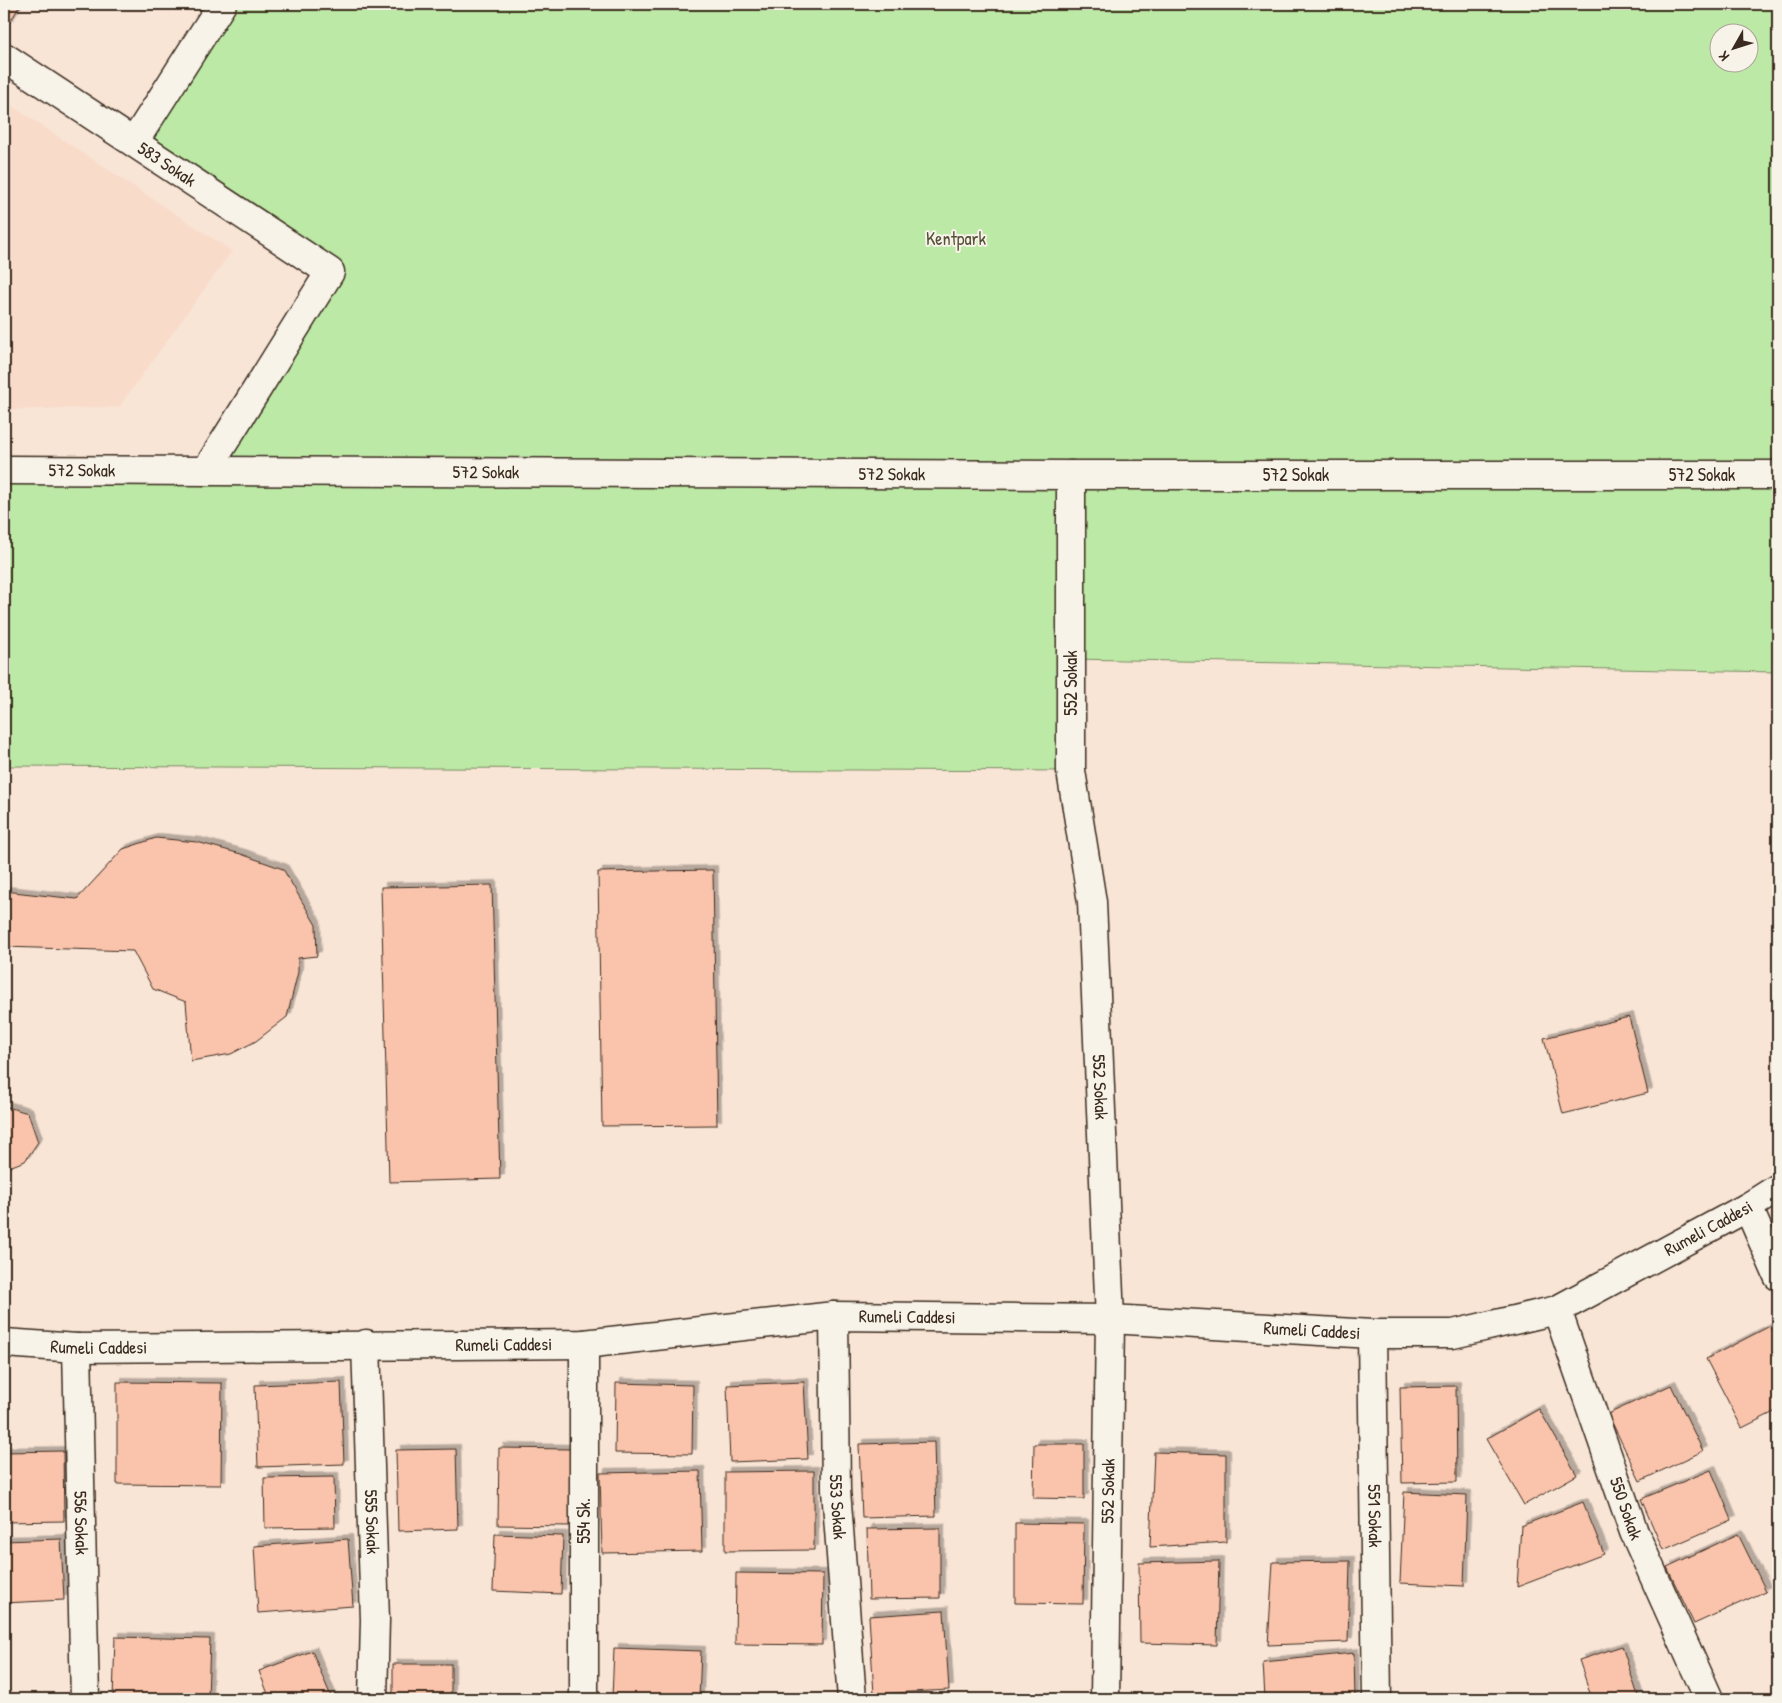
<svg xmlns="http://www.w3.org/2000/svg" width="1782" height="1703" font-family="'Patrick Hand',sans-serif">
<defs>
<filter id="shadow"><feDropShadow dx="4.5" dy="-4.5" stdDeviation="0" flood-color="#0004"/></filter>
</defs>
<rect width="100%" height="100%" fill="#f8e5d6"/>
<filter id="ink" filterUnits="userSpaceOnUse"><feTurbulence type="fractalNoise" baseFrequency=".02" numOctaves="2"/><feDisplacementMap in="SourceGraphic" scale="10" xChannelSelector="R" yChannelSelector="G"/><feConvolveMatrix kernelMatrix="1 2 1 2 8 2 1 2 1" color-interpolation-filters="sRGB"/></filter>
<g filter="url(#ink)">
<polygon fill="#f9dbc9" points="4,101 232,251 119,407 4,410"/>
<path fill="#bde9a7" stroke="#7c8a62" fill-rule="evenodd" d="M222,4h1556v668l-707,-13v112l-1067,-5v-296l202,1 124,-199 -196,-130zM1720,32h30v30h-30z"/>
<g fill="#fac4ac" stroke="#3b2a1e" filter="url(#shadow)">
<polygon points="4,4 21,4 8,25 4,23"/>
<polygon points="156,838 197,842 241,854 283,869 316,925 317,956 298,958 298,972 287,1017 256,1041 231,1054 191,1061 186,1002 153,989 133,951 4,947 4,891 77,899 123,849"/>
<polygon points="713,870 717,1125 602,1126 598,872"/>
<polygon points="492,885 500,1179 389,1182 381,887"/>
<polygon points="1629,1017 1648,1093 1563,1114 1544,1038"/>
<polygon points="4,1106 28,1113 38,1142 25,1161 4,1169"/>
<polygon points="1770,1326 1778,1341 1778,1410 1742,1428 1706,1359"/>
<polygon points="117,1382 222,1383 221,1485 117,1484"/>
<polygon points="341,1382 344,1464 258,1467 255,1385"/>
<polygon points="804,1382 808,1459 730,1462 727,1385"/>
<polygon points="616,1383 693,1385 692,1454 615,1453"/>
<polygon points="1671,1385 1703,1451 1640,1481 1608,1414"/>
<polygon points="1456,1386 1457,1482 1402,1483 1400,1387"/>
<polygon points="1539,1409 1577,1475 1524,1505 1486,1439"/>
<polygon points="934,1442 936,1516 862,1518 859,1444"/>
<polygon points="1034,1444 1084,1444 1084,1499 1033,1498"/>
<polygon points="499,1448 571,1449 570,1526 498,1525"/>
<polygon points="456,1449 458,1529 398,1531 396,1450"/>
<polygon points="63,1451 64,1521 4,1522 4,1452"/>
<polygon points="1154,1452 1226,1454 1226,1542 1150,1547"/>
<polygon points="1711,1470 1732,1520 1663,1550 1641,1499"/>
<polygon points="700,1471 702,1551 602,1553 600,1473"/>
<polygon points="814,1471 814,1550 725,1551 725,1472"/>
<polygon points="334,1477 335,1527 265,1528 264,1478"/>
<polygon points="1404,1492 1467,1495 1464,1586 1400,1583"/>
<polygon points="1583,1502 1604,1554 1517,1587 1521,1526"/>
<polygon points="1015,1523 1084,1524 1083,1604 1015,1603"/>
<polygon points="940,1528 940,1598 869,1599 867,1529"/>
<polygon points="495,1534 563,1536 561,1594 493,1591"/>
<polygon points="1738,1534 1766,1591 1694,1624 1667,1567"/>
<polygon points="61,1539 64,1600 4,1603 4,1541"/>
<polygon points="348,1539 353,1606 258,1613 254,1546"/>
<polygon points="1219,1561 1217,1645 1140,1643 1139,1563"/>
<polygon points="1350,1561 1348,1642 1268,1645 1273,1562"/>
<polygon points="736,1573 823,1574 822,1645 735,1644"/>
<polygon points="944,1611 949,1690 874,1694 869,1616"/>
<polygon points="115,1637 210,1639 208,1699 113,1699"/>
<polygon points="1622,1646 1639,1699 1592,1699 1579,1660"/>
<polygon points="614,1648 701,1651 699,1699 612,1699"/>
<polygon points="312,1651 332,1699 270,1699 259,1671"/>
<polygon points="1354,1653 1355,1699 1265,1699 1263,1662"/>
<rect x="393" y="1664" width="58" height="35"/>
</g>
<g fill="none" stroke-linecap="round" stroke-linejoin="round">
<g stroke="#3b2a1e" stroke-width="31">
<g id="minor">
<path id="s1" d="M4,57l326,215 -124,199"/>
<polyline points="134,142 222,4"/>
<path id="s2" d="M4,470l1067,5h707"/>
<path id="s3" d="M1071,475v296l21,131 18,417 -5,380"/>
<polyline points="1748,1207 1778,1276"/>
<path id="s4" d="M1557,1310l77,222 75,167"/>
<path id="s5" d="M834,1316l2,174 16,209"/>
<path id="s6" d="M1372,1334l5,365"/>
<path id="s7" d="M366,1344l9,276 -2,79"/>
<polyline points="584,1344 584,1699"/>
<path id="s8" d="M77,1348l8,351"/>
</g>
</g>
<g stroke="#3b2a1e" stroke-width="31">
<g id="tertiary">
<path id="s9" d="M4,1343l73,5 507,-4 250,-28 276,3 262,15h81l104,-24 191,-103 30,-19"/>
</g>
</g>
<use href="#minor" stroke="#f7f3e8" stroke-width="28"/>
<use href="#tertiary" stroke="#f7f3e8" stroke-width="28"/>
</g>
</g>
<g text-anchor="middle" stroke-width="4" stroke-linejoin="round" paint-order="stroke">
<g font-size="18" fill="#3b2a1e" stroke="#f7f3e8">
<text dy="6" stroke="none"><textPath href="#s1" startOffset="195">583 Sokak</textPath></text>
<text dy="6" stroke="none"><textPath href="#s2" startOffset="78">572 Sokak</textPath></text>
<text dy="6" stroke="none"><textPath href="#s2" startOffset="482">572 Sokak</textPath></text>
<text dy="6" stroke="none"><textPath href="#s2" startOffset="888">572 Sokak</textPath></text>
<text dy="6" stroke="none"><textPath href="#s2" startOffset="1292">572 Sokak</textPath></text>
<text dy="6" stroke="none"><textPath href="#s2" startOffset="1698">572 Sokak</textPath></text>
<text transform="translate(1071 683) rotate(-90)" y="6">552 Sokak</text>
<text dy="6" stroke="none"><textPath href="#s3" startOffset="614">552 Sokak</textPath></text>
<text dy="6" stroke="none"><textPath href="#s9" startOffset="1730">Rumeli Caddesi</textPath></text>
<text dy="6" stroke="none"><textPath href="#s9" startOffset="905">Rumeli Caddesi</textPath></text>
<text dy="6" stroke="none"><textPath href="#s9" startOffset="1310">Rumeli Caddesi</textPath></text>
<text dy="6" stroke="none"><textPath href="#s9" startOffset="500">Rumeli Caddesi</textPath></text>
<text dy="6" stroke="none"><textPath href="#s9" startOffset="95">Rumeli Caddesi</textPath></text>
<text transform="translate(1108 1491) rotate(-89)" y="6">552 Sokak</text>
<text dy="6" stroke="none"><textPath href="#s5" startOffset="191">553 Sokak</textPath></text>
<text dy="6" stroke="none"><textPath href="#s4" startOffset="210">550 Sokak</textPath></text>
<text dy="6" stroke="none"><textPath href="#s6" startOffset="182">551 Sokak</textPath></text>
<text transform="translate(584 1521) rotate(-90)" y="6">554 Sk.</text>
<text dy="6" stroke="none"><textPath href="#s7" startOffset="178">555 Sokak</textPath></text>
<text dy="6" stroke="none"><textPath href="#s8" startOffset="175">556 Sokak</textPath></text>
</g>
<g font-size="18" fill="#555039" stroke="#f7f3e8">
<text x="956" y="245">Kentpark</text>
</g>
</g>
<rect width="1782" height="1703" fill="none" stroke="#f7f3e8" stroke-width="20"/>
<rect x="10" y="10" width="1762" height="1683" fill="none" stroke="#3b2a1e" stroke-width="2" filter="url(#ink)"/>
<g transform="translate(1734 48) rotate(231)"><circle r="24" fill="#f7f3e8" stroke="#aca397"/>
<path d="M0-4L9 19L0 12L-9 19Z" fill="#3b2a1e"/>
<text y="-8" font-size="14" font-weight="bold" text-anchor="middle" fill="#3b2a1e">K</text>
</g>
</svg>
